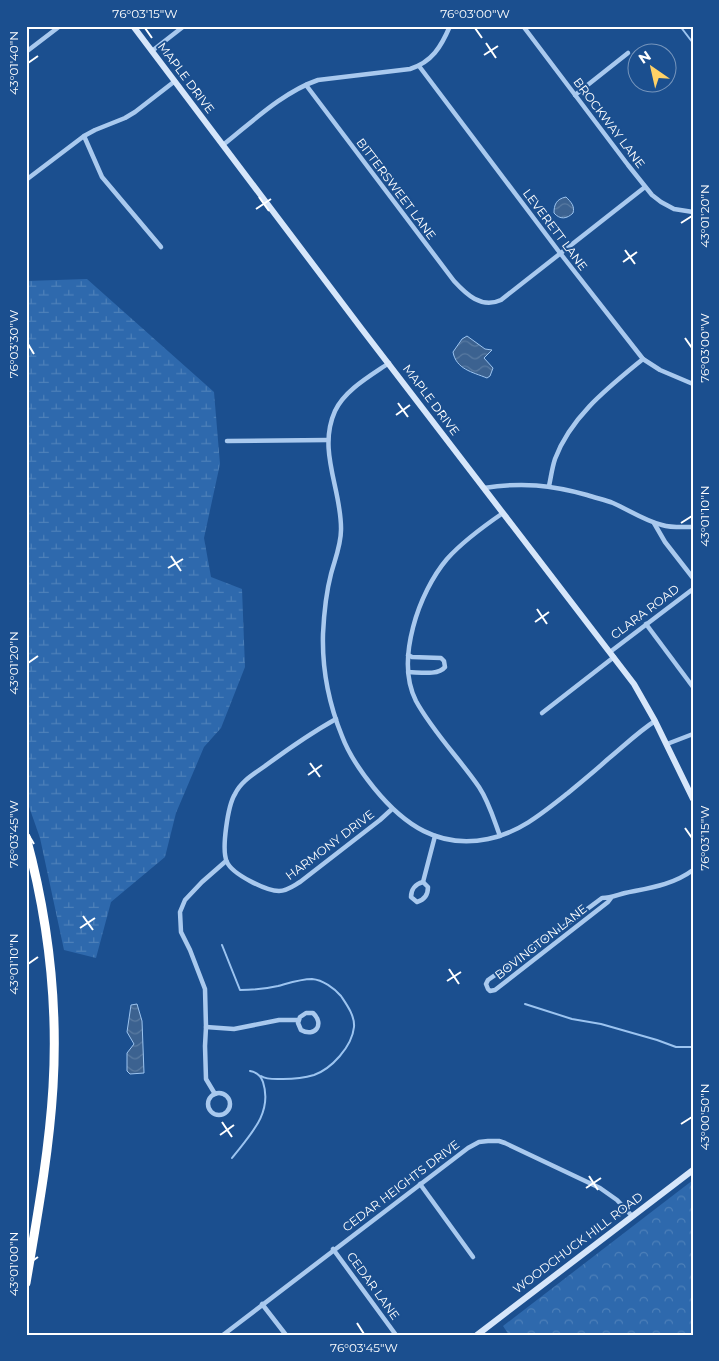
<svg xmlns="http://www.w3.org/2000/svg" width="719" height="1361" font-family="Montserrat,sans-serif">
<defs>
<pattern id="forest-crowns" width="20" height="18" patternUnits="userSpaceOnUse" patternTransform="scale(1.25)"><rect width="20" height="18" fill="#2e69ad"/><path d="M2 6a3 3 0 1 1 6 0M12 15a3 3 0 1 1 6 0" fill="none" stroke="#4d80b9"/></pattern>
<pattern id="wetland-marsh" width="20" height="14" patternUnits="userSpaceOnUse" patternTransform="scale(1.25)"><rect width="20" height="14" fill="#2e69ad"/><path d="M1 5h8M5 5V1M11 12h8M15 12V8" fill="none" stroke="#4d80b9"/></pattern>
<pattern id="water-waves" width="16" height="10" patternUnits="userSpaceOnUse" patternTransform="scale(1.25)"><rect width="16" height="10" fill="#3c6290"/><path d="M0 5q4-4 8 0t8 0" fill="none" stroke="#597aa1"/></pattern>
</defs>
<rect width="100%" height="100%" fill="#1b4f8f"/>
<polygon fill="url(#forest-crowns)" points="693,1180 693,1335 509,1335 503,1326"/>
<polygon fill="url(#wetland-marsh)" points="87,279 214,392 220,464 204,538 211,577 242,589 245,667 221,728 204,747 176,813 165,857 111,902 96,958 64,950 40,838 26,798 26,281"/>
<g fill="url(#water-waves)" stroke="#9cc4f0">
<path d="M566,197c5,5 9,9 7,16 -6,6 -13,7 -19,0 0,-8 2,-14 12,-16z"/>
<path d="M467,336l18,13 7,1 -8,8 9,10 -3,8 -3,2c-15,-6 -31,-9 -34,-26l9,-13z"/>
<polygon points="137,1004 142,1021 144,1073 130,1074 127,1071 127,1053 134,1044 127,1032 131,1005"/>
</g>
<g fill="none" stroke-linecap="round" stroke-linejoin="round">
<g stroke="#9cc4f0" stroke-width="2">
<polyline points="680,26 693,43"/>
<path d="M222,945l18,45c13,0 25,-1 38,-4 11,-3 23,-7 34,-7 11,1 22,9 29,17 6,9 14,20 13,31 -2,20 -23,42 -40,48 -10,3 -20,4 -31,4 -7,0 -16,1 -22,-3"/>
<polyline points="525,1004 572,1019 601,1024 657,1040 676,1047 693,1047"/>
<path d="M232,1158c18,-23 41,-45 31,-76 -2,-6 -7,-10 -13,-11"/>
</g>
<g stroke="#a9c9ee" stroke-width="4.5">
<polyline points="523,26 628,165 652,195 661,202 674,209 693,212"/>
<polyline points="152,51 184,26"/>
<polyline points="26,52 60,26"/>
<polyline points="419,66 560,253 643,359 660,370 693,384"/>
<path d="M306,85l148,196c12,13 27,28 47,19l144,-113"/>
<polyline points="575,95 628,53"/>
<polyline points="84,136 102,177 161,247"/>
<path d="M223,145c29,-23 60,-53 95,-65l92,-11c22,-7 31,-22 40,-43"/>
<polyline points="26,180 84,136 95,130 125,118 135,112 175,81"/>
<path d="M389,363c-19,13 -44,27 -54,48 -18,40 7,79 6,119 0,15 -6,29 -10,44 -5,19 -7,39 -8,60 -1,35 6,70 19,102 7,19 19,36 32,52 30,37 65,61 114,51 31,-6 56,-27 80,-46 13,-11 27,-22 40,-34 16,-13 30,-27 47,-38"/>
<polyline points="227,441 328,440"/>
<path d="M549,486c2,-9 3,-18 6,-27 16,-43 54,-72 88,-100"/>
<path d="M484,488c38,-6 67,-3 103,7 9,3 18,5 26,8 16,7 32,18 49,22 10,3 20,2 31,2"/>
<polyline points="654,523 665,542 693,578"/>
<polyline points="646,624 693,687"/>
<polyline points="610,652 693,589"/>
<path d="M408,672c10,0 30,4 37,-5l-1,-6 -3,-3 -29,-1 -4,-2"/>
<polyline points="542,713 614,657"/>
<path d="M336,719c-25,14 -48,30 -71,47 -11,8 -24,15 -30,28 -7,11 -14,56 -8,68 5,12 39,29 52,29 8,0 14,-5 21,-9l80,-62 12,-11"/>
<polyline points="667,744 693,734"/>
<path d="M500,836c-6,-16 -11,-34 -21,-49 -20,-29 -46,-55 -63,-86 -21,-41 3,-109 31,-142 16,-18 37,-33 56,-46"/>
<path d="M423,882l5,5c0,8 -4,13 -11,15l-6,-5c0,-7 4,-13 12,-15z"/>
<polyline points="423,882 435,836"/>
<path d="M611,898l-3,4 -113,88 -5,1 -2,-2 -2,-5 2,-4 63,-44 51,-38c9,0 15,-3 23,-5 24,-5 48,-8 68,-23"/>
<path d="M206,1027l28,2 45,-9h20l-1,3 3,7c14,8 24,-6 12,-17h-7l-6,4 -1,3"/>
<circle cx="219" cy="1104" r="11"/>
<polyline points="215,1094 206,1079 205,1046 206,1027 205,989 190,950 181,932 180,912 185,900 202,882 226,861"/>
<polyline points="420,1184 473,1257"/>
<polyline points="333,1249 396,1335"/>
<polyline points="262,1304 286,1335"/>
<polyline points="223,1335 468,1148 479,1142 488,1141 499,1141 505,1143 600,1188 617,1200 632,1216"/>
</g>
<g stroke="#d6e6fa" stroke-width="6">
<polyline points="133,26 361,328 634,684 655,721 693,799"/>
<polyline points="477,1335 693,1170"/>
</g>
<path stroke="#fff" stroke-width="9" d="M26,837c22,81 32,166 27,250 -4,66 -16,131 -27,196"/>
</g>
<path fill="none" stroke="#fff" stroke-width="2" d="M145,28l7,10M475,28l7,10M486,43l10,15M484,55l14,-9M28,63l10,-7M259,197l10,14M256,209l15,-10M681,223l11,-7M625,250l10,14M623,262l14,-10M685,338l7,10M28,344l6,10M398,403l10,14M396,415l14,-10M681,523l11,-7M171,556l10,15M168,568l15,-9M537,609l10,15M535,622l14,-10M28,663l10,-7M310,763l10,14M308,775l14,-10M685,828l7,10M28,834l6,10M83,916l10,14M80,928l15,-10M28,964l10,-7M449,969l10,15M447,981l14,-9M222,1122l10,15M681,1124l11,-7M220,1135l14,-10M589,1176l9,14M586,1188l15,-10M28,1264l10,-7M357,1323l7,11"/>
<g text-anchor="middle" stroke-width="4" stroke-linejoin="round" paint-order="stroke">
<g font-size="12" fill="#fff" stroke="#1b4f8f">
<text transform="translate(186 78) rotate(53)" y="4">MAPLE DRIVE</text>
<text transform="translate(609 123) rotate(53)" y="4">BROCKWAY LANE</text>
<text transform="translate(396 189) rotate(53)" y="4">BITTERSWEET LANE</text>
<text transform="translate(555 230) rotate(53)" y="4">LEVERETT LANE</text>
<text transform="translate(431 400) rotate(53)" y="4">MAPLE DRIVE</text>
<text transform="translate(645 612) rotate(-37)" y="4">CLARA ROAD</text>
<text transform="translate(330 845) rotate(-37)" y="4">HARMONY DRIVE</text>
<text transform="translate(541 942) rotate(-38)" y="4">BOVINGTON LANE</text>
<text transform="translate(401 1186) rotate(-37)" y="4">CEDAR HEIGHTS DRIVE</text>
<text transform="translate(578 1243) rotate(-37)" y="4">WOODCHUCK HILL ROAD</text>
<text transform="translate(373 1286) rotate(54)" y="4">CEDAR LANE</text>
</g>
</g>
<rect width="719" height="1361" fill="none" stroke="#1b4f8f" stroke-width="55"/>
<g transform="translate(652 68) rotate(326)"><circle r="24" fill="#1b4f8f" stroke="#7695bc"/>
<path d="M0-4L9 19L0 12L-9 19Z" fill="#ffd166"/>
<text y="-8" font-size="14" font-weight="bold" text-anchor="middle" fill="#ffffff">N</text>
</g>
<rect x="28" y="28" width="664" height="1306" fill="none" stroke="#fff" stroke-width="2"/>
<g font-size="12" text-anchor="middle" fill="#fff">
<text x="145" y="18">76°03'15"W</text>
<text x="475" y="18">76°03'00"W</text>
<text transform="translate(14 63) rotate(-90)" y="4">43°01'40"N</text>
<text transform="translate(705 216) rotate(-90)" y="4">43°01'20"N</text>
<text transform="translate(14 344) rotate(-90)" y="4">76°03'30"W</text>
<text transform="translate(705 348) rotate(-90)" y="4">76°03'00"W</text>
<text transform="translate(705 516) rotate(-90)" y="4">43°01'10"N</text>
<text transform="translate(14 663) rotate(-90)" y="4">43°01'20"N</text>
<text transform="translate(14 834) rotate(-90)" y="4">76°03'45"W</text>
<text transform="translate(705 838) rotate(-90)" y="4">76°03'15"W</text>
<text transform="translate(14 964) rotate(-90)" y="4">43°01'10"N</text>
<text transform="translate(705 1117) rotate(-90)" y="4">43°00'50"N</text>
<text transform="translate(14 1264) rotate(-90)" y="4">43°01'00"N</text>
<text x="364" y="1352">76°03'45"W</text>
</g>
</svg>
